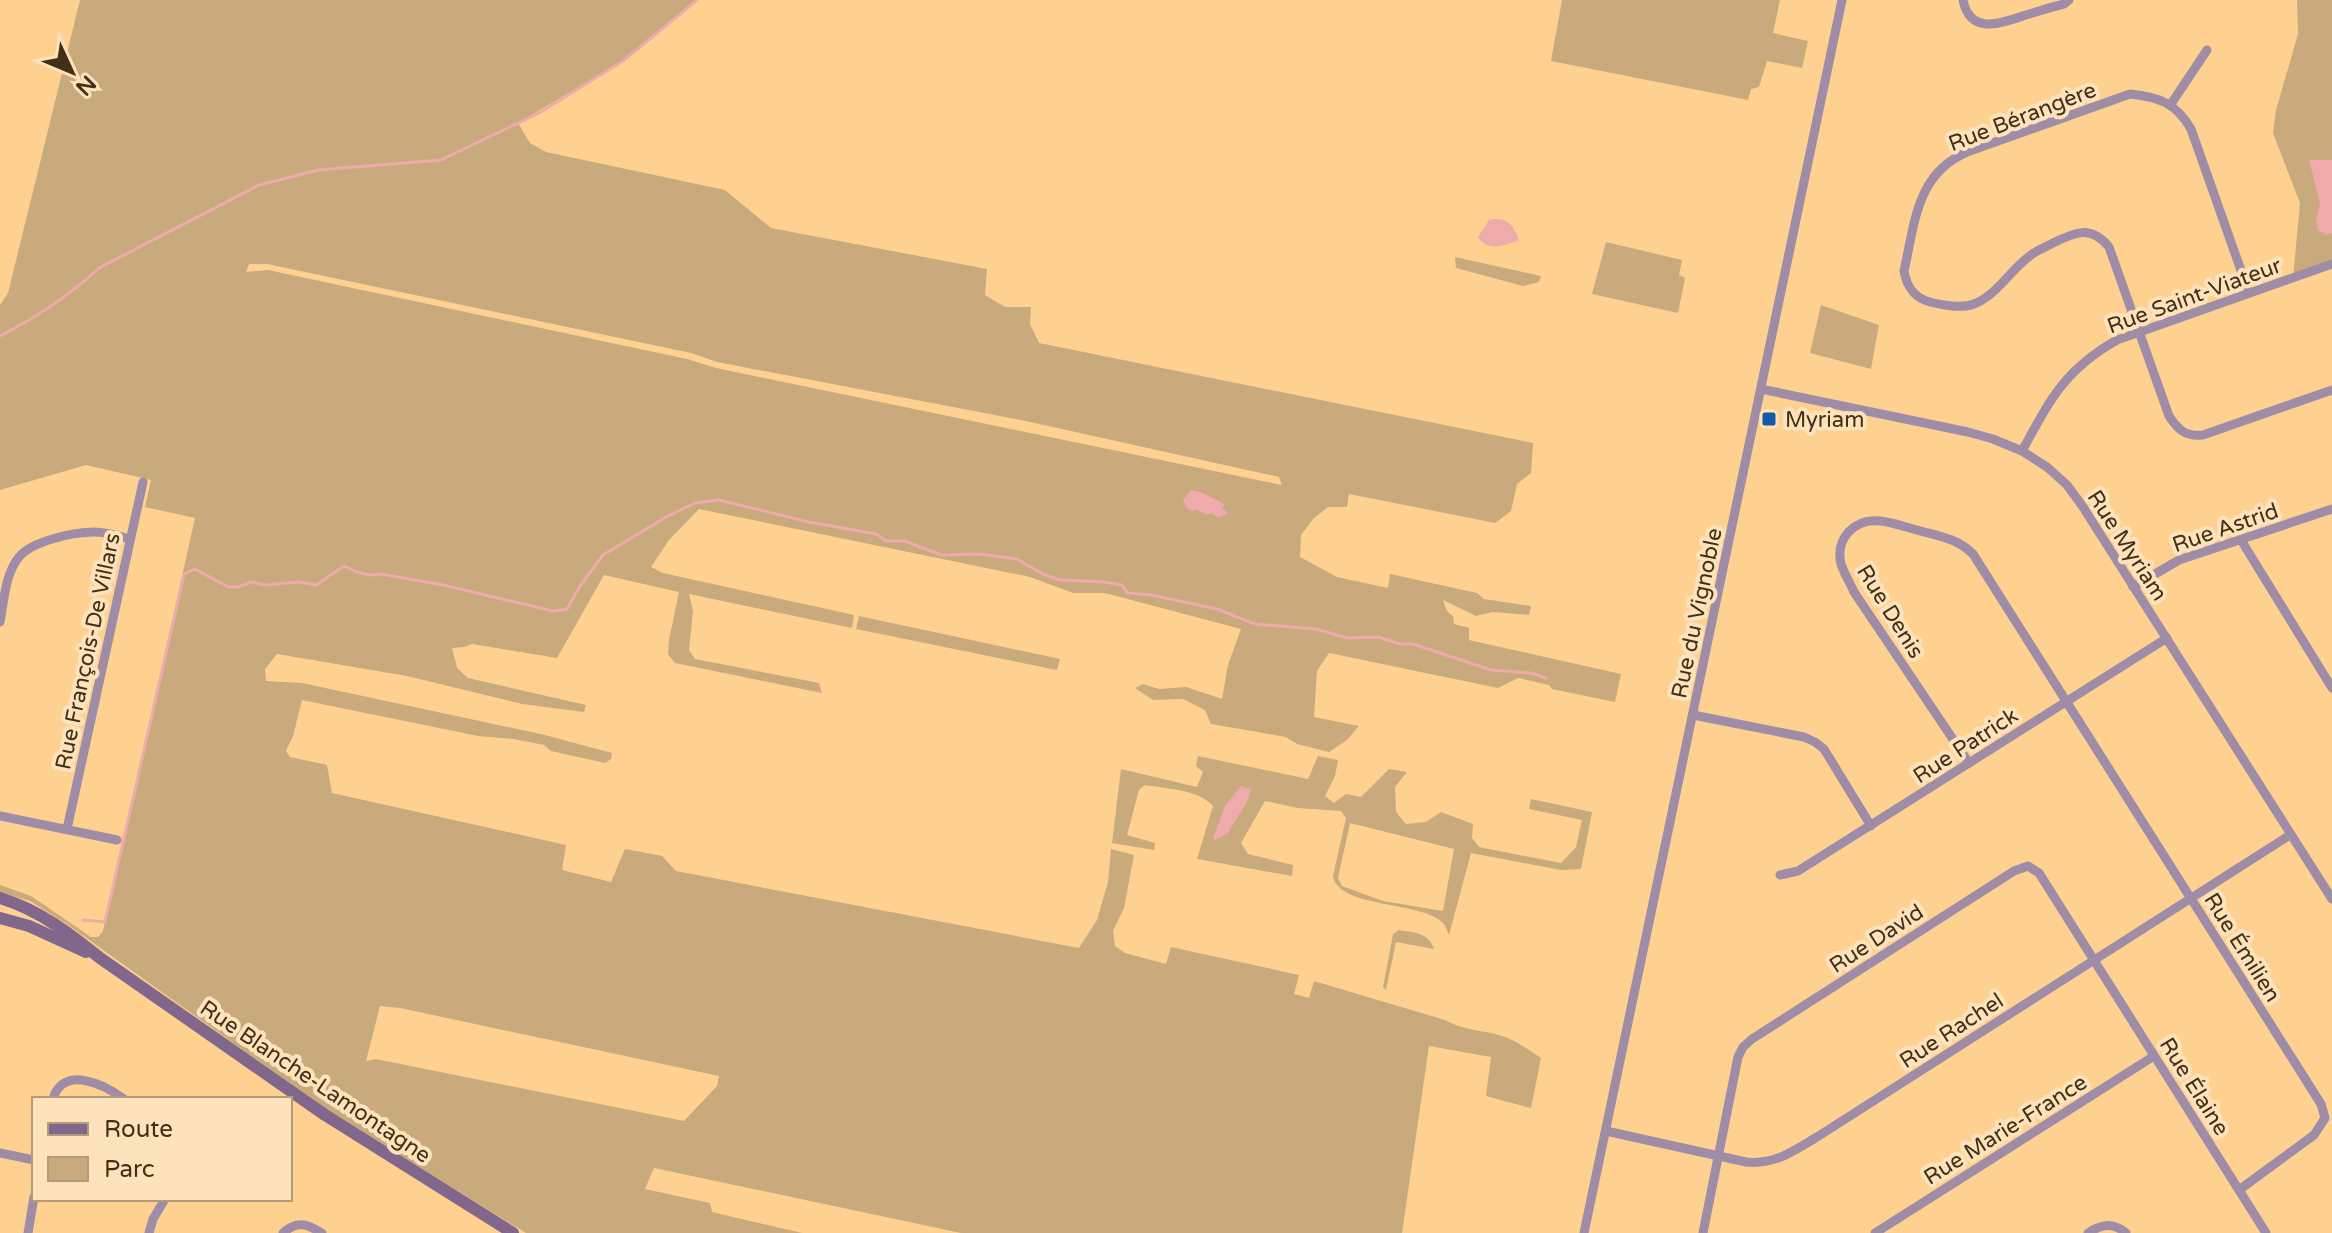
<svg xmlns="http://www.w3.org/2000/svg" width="2332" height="1233" font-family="'Varela Round',sans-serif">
<rect width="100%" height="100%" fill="#fed190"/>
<g fill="#c9aa7c" fill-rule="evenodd">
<path d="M80,0h617l-74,61 -105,62 12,20 16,9 179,38 46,38 216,41 -2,26 20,12h26l-1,17 9,19 494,100 -2,30 -14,11 -6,27 -16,12 -146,-29 -2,13h-19l-15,12 -12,16 -1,22 37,20 51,11 2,-14 87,19 7,6 47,7 -2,9 -36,-3 -17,4 -33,-16 4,11 6,5 1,8 15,4v12l152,34 -6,28 -63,-13 -3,-4 -31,-7 -20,10 -169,-35 -12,18 -3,46 45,9 -12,14 -18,12 -32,-8 -11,-7 -75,-13 -6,-14 -22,-11 -30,1 -18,-12 8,-4 16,5 27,-2 36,12 6,-34 13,-36 -136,-36h-32l-43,-16 -331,-68 -30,31 -18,27 12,6 191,42 -2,13 -163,-34 4,17 -4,39 6,9 124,24 3,10 -147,-30 -7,-9 1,-14 10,-48 -75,-17 -47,83 -85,-14 -8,3 -12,1 5,20 11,10 118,27 -2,7 -62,-8 -115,-28 -130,-22 -12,15 1,12 36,2 239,51 71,19 -1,6 -6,4 -54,-12 -7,-6 -30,-6 -36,-3 -176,-36 -9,36 -7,15 4,6 37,8 5,28 234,52 -4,25 49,12 14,-33 37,7 14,15 403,77 18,-28 11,-38 3,-33 23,6 -10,53 -11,23 2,15 10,7 41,11 5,-17 128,28 -5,19 15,4 5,-17 131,39c15,9 34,10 50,14 18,4 31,14 46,24l-10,50 -45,-12 5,-39 -62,-11 -27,187h-441l-307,-65 -9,21 65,14 2,9 90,21h-276l-198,-122 -264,-189 -34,-21 -30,-9v-7l31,11 60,41h7l5,-6 92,-413 -50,-11 6,-27 -65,-15 -86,25v-185l8,-12zM249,264h18l424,89 26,9 304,58 258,57 3,8 -566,-117 -29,-9 -419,-89 -22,2zM380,1006l20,2 319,68 -2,10 -33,35 -308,-62 -10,2z"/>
<polygon points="1562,0 1780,0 1773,33 1808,41 1802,68 1767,61 1759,87 1751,89 1748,100 1551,61"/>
<polygon points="2297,0 2332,0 2332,264 2293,278 2300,203 2273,133 2276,110 2298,34"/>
<polygon points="1606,242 1682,260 1679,275 1685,278 1678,313 1592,294"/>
<polygon points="1455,257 1541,276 1539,282 1523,286 1456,268"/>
<polygon points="1821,305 1879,325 1871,369 1810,353"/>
<polygon points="859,616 1060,659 1057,670 856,629"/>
<path d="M1198,756l110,23 10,-23 20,4 -3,16 -10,20 9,7 12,-9 15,3 28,-28 18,3 -12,15 1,25 10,12 20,-2 15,-10 32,12 -1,14 7,9 82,16 15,-16 6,-27 -53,-11 2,-10 61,13 -11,57 -20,1 -90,-17 -22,82c-2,-4 -3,-8 -5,-11 -18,-23 -106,-15 -111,-48l13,-58 -5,-7 -43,-3 -33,-7 -24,42 7,11 45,11 -1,11 -95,-17 16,-53c-15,-17 -46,-17 -68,-21l-6,5 -12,45 28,8 -1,7 -42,-7 9,-74 76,18 6,-15 -7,-6zM1350,823l104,26 -11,62 -60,-10 -41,-15 -4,-8z"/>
<path d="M1399,930c16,3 29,2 35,19l-38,-7 -10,48 -3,-3 10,-53z"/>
</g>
<g fill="#efaaac">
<polygon points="2309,160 2332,160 2332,233 2326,235 2318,230 2316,221 2320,203"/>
<path d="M1495,219c16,1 18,7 24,21 -14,6 -32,12 -41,-3l11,-17z"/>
<polygon points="1191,490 1200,492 1223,503 1224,506 1221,508 1227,512 1227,514 1218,518 1211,513 1207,515 1197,510 1191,511 1186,507 1183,500"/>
<polygon points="1241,786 1251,789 1248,800 1228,833 1215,840 1213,838 1225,806"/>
</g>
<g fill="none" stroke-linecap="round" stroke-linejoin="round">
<g stroke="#efaaac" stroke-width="3">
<path d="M0,336c35,-18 70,-41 99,-68l160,-83 59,-15 123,-10 98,-47 84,-52 74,-61"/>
<polyline points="83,920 105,922 184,574 195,569 228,587 238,587 251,582 264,585 298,582 316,585 344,566 357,572 370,575 381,574 443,585 553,611 567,609 580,586 603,555 666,517 695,503 719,500 809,522 876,534 886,541 905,541 941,555 979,554 1017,559 1043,574 1060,580 1104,582 1122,585 1128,593 1151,595 1217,609 1255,624 1315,629 1348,638 1379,637 1399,644 1413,644 1491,670 1531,673 1546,678"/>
</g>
<g stroke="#9f8ca6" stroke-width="9">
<path d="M1963,0c7,36 39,23 63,15 13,-4 25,-8 38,-11l5,-4"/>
<polyline points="2171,104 2207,50"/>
<path d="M2249,293l-58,-164c-15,-26 -32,-32 -61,-35l-163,58c-51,22 -52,71 -63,119 3,16 10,27 26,31 13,3 31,7 44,2 23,-9 37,-35 57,-49 6,-5 15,-8 22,-12 22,-11 38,-18 56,4l60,169c9,14 17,21 34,19l129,-45"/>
<polyline points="1761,389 1968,432 1993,439 2022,451 2047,467 2067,485 2083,507 2332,899"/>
<path d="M2022,451c28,-51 42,-81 95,-111l215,-76"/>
<polyline points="2241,540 2332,688"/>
<polyline points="2133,587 2179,560 2332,509"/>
<path d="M0,622c4,-21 5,-48 19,-65 13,-16 55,-25 75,-25 12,0 25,4 36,7"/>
<polyline points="1693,715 1804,737 1815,742 1824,749 1871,826"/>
<path d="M1969,763l-115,-171c-4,-9 -10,-19 -13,-28 -6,-26 14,-46 39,-43 12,1 25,6 37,9 21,6 40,8 56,24l348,550 4,14 -11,17 -75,55"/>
<polyline points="0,816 117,840"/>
<polyline points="67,829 143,482"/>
<polyline points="1780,875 1798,871 2167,638"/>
<path d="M53,1099c10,-35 52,-14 71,0"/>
<path d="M1606,1131l140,31c29,3 47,-11 71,-25l473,-302"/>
<polyline points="0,1153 34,1160"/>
<polyline points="28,1233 34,1197"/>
<polyline points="149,1233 153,1219 165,1199"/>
<path d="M283,1233c14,-13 24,-9 39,0"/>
<polyline points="1584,1233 1842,0"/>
<polyline points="1703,1233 1738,1057 1743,1047 1752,1039 2014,871 2028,866 2039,873 2266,1233"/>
<polyline points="1875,1233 2154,1056"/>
<path d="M2088,1233c14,-9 25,-11 38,0"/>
</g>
<g stroke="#82678d" stroke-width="12">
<path d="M0,898c39,12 69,35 100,60l225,157 188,118"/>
<polyline points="0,918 29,926 86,952"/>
</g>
</g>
<rect fill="#1658a8" stroke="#fde2bc" stroke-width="3" x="1761" y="411" width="16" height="16" rx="4"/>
<g text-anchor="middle" stroke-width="8" stroke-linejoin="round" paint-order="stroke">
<g font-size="22" fill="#413015" stroke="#fde2bc">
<text transform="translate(2022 116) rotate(-21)" y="8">Rue Bérangère</text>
<text transform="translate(2194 295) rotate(-20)" y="8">Rue Saint-Viateur</text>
<text transform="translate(2225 527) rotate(-19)" y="8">Rue Astrid</text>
<text transform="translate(2128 545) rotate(57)" y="8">Rue Myriam</text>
<text transform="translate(1891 611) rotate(58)" y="8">Rue Denis</text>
<text transform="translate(1696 613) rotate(-78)" y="8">Rue du Vignoble</text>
<text transform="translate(87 651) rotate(-78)" y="8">Rue François-De Villars</text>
<text transform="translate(1965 745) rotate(-33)" y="8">Rue Patrick</text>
<text transform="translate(1876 938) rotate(-33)" y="8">Rue David</text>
<text transform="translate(2243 947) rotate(58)" y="8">Rue Émilien</text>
<text transform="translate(1951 1030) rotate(-33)" y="8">Rue Rachel</text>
<text transform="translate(316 1081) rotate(34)" y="8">Rue Blanche-Lamontagne</text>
<text transform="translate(2195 1086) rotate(58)" y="8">Rue Élaine</text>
<text transform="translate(2005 1129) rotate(-32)" y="8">Rue Marie-France</text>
</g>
<g font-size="22" fill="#413015" stroke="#fde2bc" text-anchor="start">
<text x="1785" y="427">Myriam</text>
</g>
</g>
<rect x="32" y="1097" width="260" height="104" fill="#fde2bc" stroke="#b29b79" stroke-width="2"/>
<rect x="48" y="1123" width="40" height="12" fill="#82678d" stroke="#b29b79" stroke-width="2"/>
<text x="104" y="1137" font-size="24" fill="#413015">Route</text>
<rect x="48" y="1157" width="40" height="24" fill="#c9aa7c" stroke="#b29b79" stroke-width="2"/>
<text x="104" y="1177" font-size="24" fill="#413015">Parc</text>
<g transform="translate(72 72) rotate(134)" stroke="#fde2bc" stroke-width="6" paint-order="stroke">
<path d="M0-6L14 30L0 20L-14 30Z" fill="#413015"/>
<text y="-12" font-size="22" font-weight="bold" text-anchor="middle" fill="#413015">N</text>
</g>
</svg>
